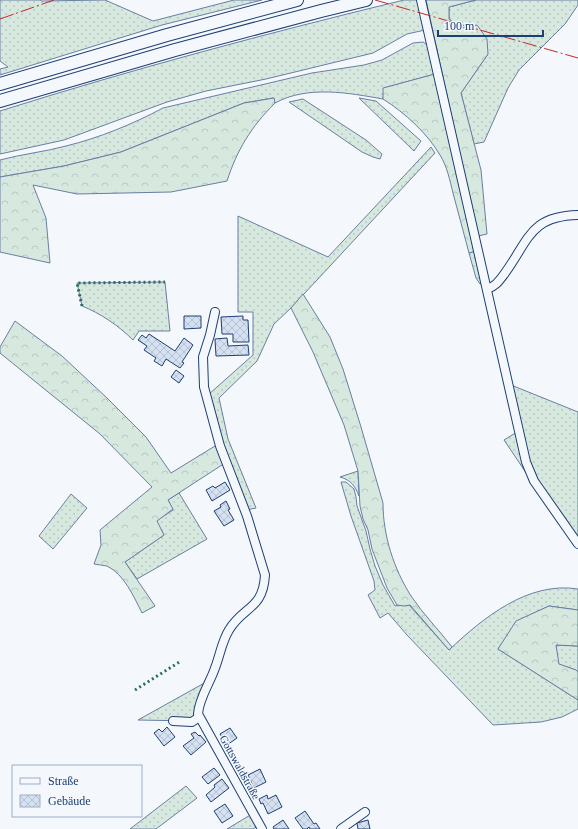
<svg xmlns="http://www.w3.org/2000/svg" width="578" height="829" font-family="'Times New Roman',serif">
<defs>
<pattern id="grass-dots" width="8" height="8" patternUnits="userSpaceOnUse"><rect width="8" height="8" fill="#d7e8df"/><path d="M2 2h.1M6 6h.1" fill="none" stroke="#b8c8c3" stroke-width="1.8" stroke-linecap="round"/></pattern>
<pattern id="forest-crowns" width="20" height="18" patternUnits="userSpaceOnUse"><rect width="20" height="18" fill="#d7e8df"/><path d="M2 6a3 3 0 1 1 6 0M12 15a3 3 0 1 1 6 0" fill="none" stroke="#b8c8c3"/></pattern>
<pattern id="building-cross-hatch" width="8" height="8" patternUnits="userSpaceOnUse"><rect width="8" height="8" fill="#d5e0f0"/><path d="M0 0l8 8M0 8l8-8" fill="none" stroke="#b6c1d1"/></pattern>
</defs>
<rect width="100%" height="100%" fill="#f4f7fb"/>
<g fill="url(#grass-dots)" stroke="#687fa3">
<polygon points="0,0 40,0 42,1 105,0 153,21 234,0 262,0 162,25 0,75 0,69 8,67 0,61"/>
<path d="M404,0h13l8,30 -18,4 -34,19 -107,26 -60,12 -39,11 -103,38 -64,14v-43c133,-42 268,-78 404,-111z"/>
<polygon points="476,0 578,0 578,5 565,24 519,70 508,88 484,142 474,144 461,93 488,54 462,28 449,19 449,7"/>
<path d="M423,42l6,4 6,28 -51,14 -1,11c-34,-6 -75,-14 -108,4l-2,-5 -29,5 -123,49 -57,14 -64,11v-17c22,-6 44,-8 66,-14 33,-8 67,-22 97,-38l149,-35 52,-8 18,-5 31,-17z"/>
<polygon points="359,98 376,101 421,141 414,151"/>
<polygon points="303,99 366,140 382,154 380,159 373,157 362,152 289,102"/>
<polygon points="431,147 435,153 291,308 274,324 257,361 219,398 228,439 256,508 246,510 225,454 208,395 253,355 253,312 238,312 238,216 328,257"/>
<polygon points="475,251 482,284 480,284 476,278 469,253"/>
<path d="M165,282l5,49h-31l-6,9c-14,-14 -33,-27 -51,-34l-5,-23z"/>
<polygon points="511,385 578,412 578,541 537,482 528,459"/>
<polygon points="517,432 535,486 504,440"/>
<path d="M358,471l1,25c-4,-10 -8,-16 -19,-19z"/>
<path d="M341,482h5l8,7 2,8 1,9 9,25 4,18 5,17 8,19 12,21c4,-2 10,0 14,-1l40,45c34,-32 79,-69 129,-61v21l-29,-4 -32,15 -19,28 80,51v9l-16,8 -21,5 -48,3 -86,-90 -19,-22 -8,5 -12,-23 7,-5 -1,-9 -23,-65z"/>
<polygon points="179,493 207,539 137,579 125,562 164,535 156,521 173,510 168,500"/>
<polygon points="71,494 87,508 53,549 39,536"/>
<polygon points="556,645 578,646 578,672 576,670 558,664"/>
<polygon points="208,681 192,721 138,720"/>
<polygon points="186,786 197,798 156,829 130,829"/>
<polygon points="252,814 258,826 253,829 227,829"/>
</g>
<g fill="url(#forest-crowns)" stroke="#687fa3">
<polygon points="426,0 476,0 449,7 449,19 462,28 477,25 487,39 488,54 461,93 481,170 487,234 478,236"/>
<path d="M435,74l40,177 -6,2c-5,-20 -11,-40 -16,-60 -3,-12 -6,-27 -13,-38 -13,-22 -35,-42 -57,-56v-11z"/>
<path d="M274,98l1,5c-24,24 -38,47 -48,78l-56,11 -94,2 -44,-9 13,33 4,45 -50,-11v-75l64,-11 57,-14 123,-49z"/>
<path d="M303,294l27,43 13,32 18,58 22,76c0,33 11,66 28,93 12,18 28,34 41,51l-3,3 -39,-45 -6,1 -7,-1 -10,-17 -15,-39 -4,-19 -5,-11 -3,-13 -2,-35 -14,-46 -31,-73 -22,-44z"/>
<path d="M15,321l47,35 45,42 39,39 25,36 44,-27 4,4 6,13 -57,37 5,9 -16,12 7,14 -39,27 30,44 -13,7c-8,-16 -18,-39 -35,-47 -4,-1 -9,-1 -13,-2l7,-19 -1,-15 52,-43 -52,-53 -100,-81v-6z"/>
<polygon points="549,606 578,610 578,646 556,645 559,664 576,670 578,672 578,700 498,649 516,621"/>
</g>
<g fill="url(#building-cross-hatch)" stroke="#1d3f73">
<polygon points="184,316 201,316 201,328 184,329"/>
<polygon points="243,316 243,320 248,320 249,342 233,342 233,334 222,334 221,317"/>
<polygon points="149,334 175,351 184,338 193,345 182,362 184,363 180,368 166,359 162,366 154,361 156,358 144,350 147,346 138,340 142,335 146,338"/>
<polygon points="227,338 228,346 248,345 249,355 216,356 215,339"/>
<polygon points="176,370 184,376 179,383 171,377"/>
<polygon points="225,482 230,490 212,501 206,490 213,486 215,488"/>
<polygon points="226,501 230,509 228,510 234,520 224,526 214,511 221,507 220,505"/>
<polygon points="167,727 175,737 164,746 154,733 159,729 162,732"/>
<polygon points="230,728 237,738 227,745 220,734"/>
<polygon points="195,732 199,736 200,735 206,742 191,755 183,746 194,738 191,734"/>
<polygon points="214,768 220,775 208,784 202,777"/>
<polygon points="260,769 266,782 254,788 248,775"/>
<polygon points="222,779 229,788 211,802 206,795 215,787 214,785"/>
<polygon points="267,795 268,799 276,795 282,807 268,814 263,803 261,804 259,799"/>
<polygon points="225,804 233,816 222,823 214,811"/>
<polygon points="305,811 314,824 316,823 320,829 310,829 309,827 307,829 303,829 295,818"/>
<polygon points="283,820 289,829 274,829 273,827"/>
<polygon points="368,820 370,829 358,829 357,823"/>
</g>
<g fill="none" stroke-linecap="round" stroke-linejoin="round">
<g stroke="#1d3f73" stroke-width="10">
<g id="minor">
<polyline points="421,0 526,462 534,481 578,544"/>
<path d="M487,289c9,-3 12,-8 18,-16 24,-33 25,-57 73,-58"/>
<path d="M215,312l-5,23 -7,22 1,30 16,59 27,70 18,59c-2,35 -22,31 -36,55 -7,11 -9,25 -14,38 -5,15 -16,30 -17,46l64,115"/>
<polyline points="173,721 192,722 199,717"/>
<polyline points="341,829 365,812"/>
</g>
</g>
<g stroke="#1d3f73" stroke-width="14">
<g id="highway">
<polyline points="0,84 167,35 297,0"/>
<polyline points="0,101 175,50 321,11 366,0"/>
</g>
</g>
<use href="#minor" stroke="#f4f7fb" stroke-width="8"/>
<use href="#highway" stroke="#f4f7fb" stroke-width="12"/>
<g stroke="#2c6c60" stroke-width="3" stroke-dasharray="2 3" stroke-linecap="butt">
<polyline points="82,306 77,283 165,282"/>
<polyline points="135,690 181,661"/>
</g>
<g stroke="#c62828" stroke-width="1" stroke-dasharray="14 3 2 3" stroke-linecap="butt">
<polyline points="375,0 578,58"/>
<polyline points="0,19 54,0"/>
</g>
</g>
<g text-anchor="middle" stroke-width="3" stroke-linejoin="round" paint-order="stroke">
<g font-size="11" fill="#1d3f73" stroke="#f4f7fb">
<text transform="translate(240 767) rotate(61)" y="4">Gottswaldstraße</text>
</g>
</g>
<rect x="12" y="765" width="130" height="52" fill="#f4f7fb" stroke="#9eadc5"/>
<rect x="20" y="778" width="20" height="6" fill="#f4f7fb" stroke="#9eadc5"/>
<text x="48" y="785" font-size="12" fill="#1d3f73">Straße</text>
<rect x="20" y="795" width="20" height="12" fill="url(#building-cross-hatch)" stroke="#9eadc5"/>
<text x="48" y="805" font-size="12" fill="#1d3f73">Gebäude</text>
<path d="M438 30v6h105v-6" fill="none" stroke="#1d3f73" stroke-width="2"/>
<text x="444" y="30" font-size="12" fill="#1d3f73" stroke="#f4f7fb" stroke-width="3" paint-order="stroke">100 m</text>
</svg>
